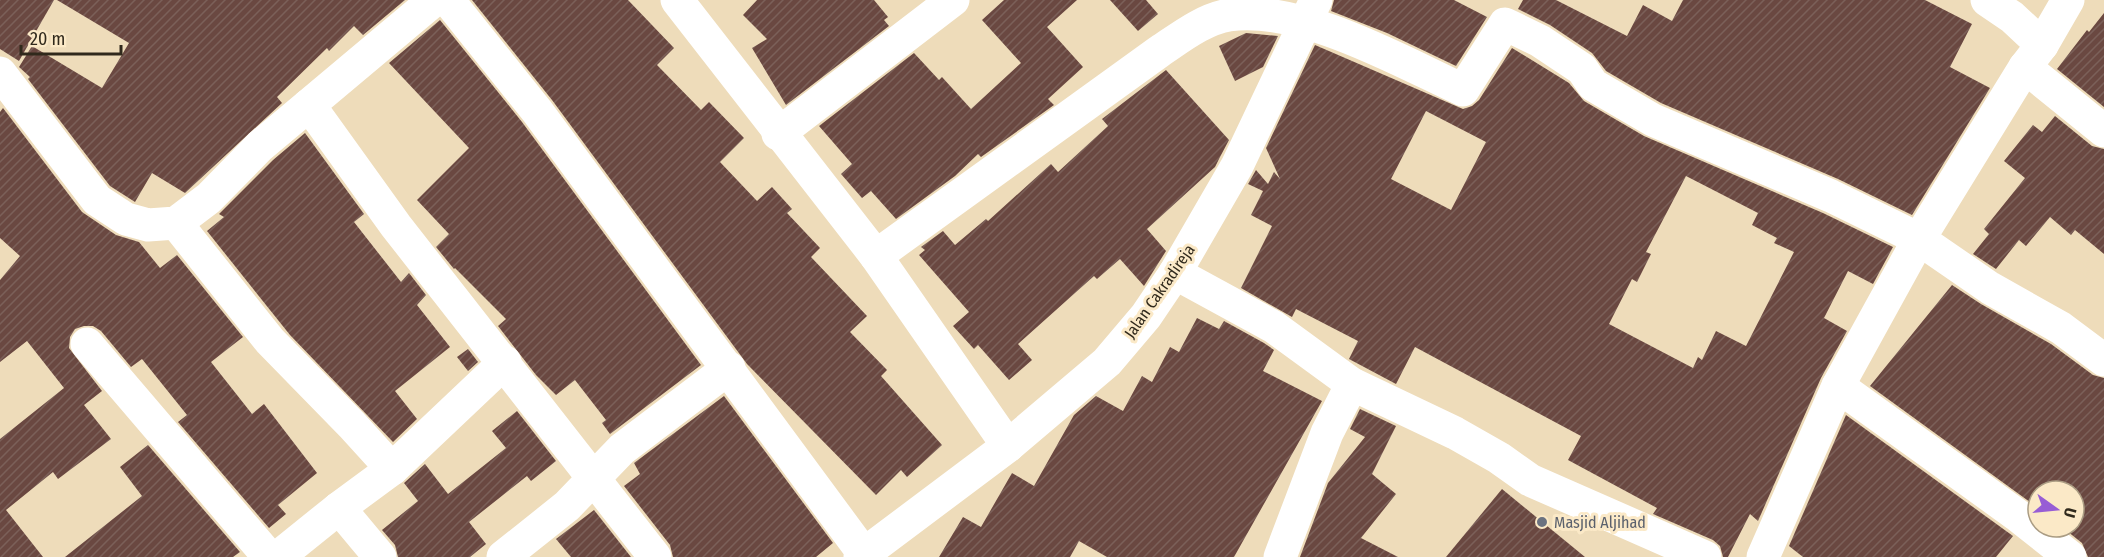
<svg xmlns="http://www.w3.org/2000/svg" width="2104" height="557" font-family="'Fira Sans Condensed',sans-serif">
<defs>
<pattern id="building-hatch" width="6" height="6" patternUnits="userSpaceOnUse" patternTransform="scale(1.5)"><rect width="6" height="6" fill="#6a4841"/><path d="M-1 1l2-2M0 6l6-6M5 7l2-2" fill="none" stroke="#7b6059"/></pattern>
</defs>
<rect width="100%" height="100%" fill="#eedcba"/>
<g fill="url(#building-hatch)" fill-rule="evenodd">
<polygon points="0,0 54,0 19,61 0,49"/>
<polygon points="57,0 405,0 363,35 354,26 329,51 327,48 277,97 282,103 185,193 152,173 135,202 110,186 28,79 30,77 19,67 32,46 102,88 129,43"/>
<polygon points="472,0 628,0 674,48 657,65 701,110 709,102 744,138 720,162 757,201 772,187 792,209 787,213 820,248 811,257 867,316 850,332 887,370 881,376 942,445 907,477 901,470 876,495 747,364 552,100"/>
<polygon points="757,0 874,0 888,17 884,20 889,26 786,105 752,48 767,39 743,15"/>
<polygon points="1004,0 1077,0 1047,27 1083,67 1048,99 1054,105 981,157 978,154 955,176 896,219 871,191 862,198 841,174 852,164 819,126 914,53 939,80 942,77 971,109 1021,63 982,20"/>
<polygon points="1110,0 1146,0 1158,14 1138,31"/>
<polygon points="1334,0 1454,0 1487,17 1456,66 1387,33 1331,11"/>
<polygon points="1523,0 1556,0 1627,36 1643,5 1672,21 1683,0 1925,0 1972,24 1950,67 1990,88 1912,215 1838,179 1661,103 1606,71 1592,53 1550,25 1518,9"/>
<polygon points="2104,13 2104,107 2057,69 2087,30 2089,32"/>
<polygon points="440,20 522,122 701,365 610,434 602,423 606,420 575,380 556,395 536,375 498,326 506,319 455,268 454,269 436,247 449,234 417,200 469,148 389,63"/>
<polygon points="1246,33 1278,36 1263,67 1235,81 1219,46"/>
<path d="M1315,45l148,64 9,-3 7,-6 33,-52 57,35 15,18 60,35 179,77 70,34 -20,37 -25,-13 -24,47 23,13 -26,47 -63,143 -8,-7 -22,43h-5l-3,-11 -7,-6 -60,-26 4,-6 -89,-48 13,-24 -166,-89 -19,37 -47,-25 9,-18 -62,-32 -4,8 -51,-29 31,-62 -21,-11 12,-24 -15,-7 8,-14 12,14 6,-12 6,7 -14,-31zM1426,111l60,31 -35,68 -60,-31zM1686,176l72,37 -6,12 25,13 -3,5 20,9 -48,94 -30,-15 -14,29 -4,-3 -5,11 -84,-44 23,-45 5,3 14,-28 -5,-2z"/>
<polygon points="1166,70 1229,140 1220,157 1215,167 1147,229 1166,251 1144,286 1120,259 1097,279 1094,276 1018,344 1032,360 1009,380 978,345 974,349 953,326 969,312 919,255 925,250 921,247 943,231 955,245 986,219 988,221 1051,164 1058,172 1108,126 1102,119"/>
<polygon points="3,108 82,212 116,235 139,242 160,268 177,255 243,337 211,362 252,414 264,404 317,473 278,505 286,514 269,528 178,422 187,415 142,359 131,367 101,331 93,326 84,326 75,329 70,337 69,348 102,391 84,405 111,439 58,479 53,472 6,510 43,557 0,557 0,439 64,388 27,341 0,362 0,280 20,256 0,238 0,112"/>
<polygon points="2055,116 2092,146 2104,149 2104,254 2075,230 2071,235 2050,217 2026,246 2019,240 1996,269 1973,254 1989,234 1984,229 2025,178 2004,161 2033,125 2042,132"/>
<polygon points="305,133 364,214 354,222 401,282 409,273 426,295 417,305 450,347 395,391 417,419 393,442 290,335 207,231 224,217 219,214 273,160"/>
<polygon points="1952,285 1981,304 2051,344 2093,375 2104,378 2104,557 2088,557 2082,543 2062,527 2074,527 2074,491 2038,491 2038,508 1870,386"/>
<polygon points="1197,318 1219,329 1224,321 1264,343 1274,350 1263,371 1322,401 1234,557 1107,557 1079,541 1070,557 939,557 963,517 981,527 1012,473 1034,486 1074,415 1096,396 1123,411 1142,376 1152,382 1170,347 1179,352"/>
<polygon points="468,349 478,362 468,371 457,357"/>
<polygon points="724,396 833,543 816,557 673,557 670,545 624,486 640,474 634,463"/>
<polygon points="1360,409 1396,426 1372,474 1396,494 1361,538 1398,557 1300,557 1328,483 1365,437 1350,429"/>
<polygon points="517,411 556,461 531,481 527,476 469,522 486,544 470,557 398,557 395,545 382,530 418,501 404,483 425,464 448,494 506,448 492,431"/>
<polygon points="1846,415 2013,536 1996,557 1803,557 1789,546"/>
<polygon points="148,445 240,552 233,557 65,557 142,496 120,467"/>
<polygon points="1502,489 1585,557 1446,557"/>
<polygon points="594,510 631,557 571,557 556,539"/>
</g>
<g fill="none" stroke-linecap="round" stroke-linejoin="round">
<g stroke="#fff" stroke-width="33">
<polyline points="448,0 537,111 864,554"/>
<polyline points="677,0 876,256 1008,446"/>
<polyline points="2042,45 2068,0"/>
<polyline points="2025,67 2104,131"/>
<polyline points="0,73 97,200 126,219 148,225 176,223 209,198 260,146 434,0"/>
<polyline points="309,105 396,226 655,557"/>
<polyline points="778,134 953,0"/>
<polyline points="176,223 270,341 352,425 392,469"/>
<path d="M876,256l284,-205c21,-14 44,-32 69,-36 73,-10 169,45 234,75l42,-66 35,17 42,28 11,16 60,35 178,76 88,43 71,49 71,40 43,32"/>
<polyline points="1175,273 1274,327 1352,384 1455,433 1499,458 1530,480 1705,557"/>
<polyline points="87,344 269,557"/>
<polyline points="1838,386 2017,515 2070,557"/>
<polyline points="278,557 339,508"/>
<polyline points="380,557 339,508 392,469 505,362"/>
<polyline points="503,557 567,506 622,449 729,368"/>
<polyline points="860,557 1008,446 1107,362 1146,316 1175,273 1237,166 1316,0"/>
<polyline points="1280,557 1327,433 1352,384"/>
<polyline points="1763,557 1838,386 1919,239 2025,67 2042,45 2012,17 1987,0"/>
</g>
</g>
<circle fill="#6b7280" stroke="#fbe9c7" stroke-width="2" cx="1542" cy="522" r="6"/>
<g text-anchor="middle" stroke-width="6" stroke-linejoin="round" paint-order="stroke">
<g font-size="16" fill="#30291c" stroke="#fbe9c7">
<text transform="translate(1159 291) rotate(-55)" y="6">Jalan Cakradireja</text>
</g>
<g font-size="16" fill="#5b616d" stroke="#fbe9c7" text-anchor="start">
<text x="1554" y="528">Masjid Aljihad</text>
</g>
</g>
<g transform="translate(2056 509) rotate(105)"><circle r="28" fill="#fbe9c7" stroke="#aa9c83" stroke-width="1.5"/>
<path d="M0-4.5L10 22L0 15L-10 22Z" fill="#975dd5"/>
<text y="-9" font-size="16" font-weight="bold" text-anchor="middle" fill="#30291c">U</text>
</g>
<path d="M21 45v9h100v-9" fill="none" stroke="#30291c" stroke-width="3"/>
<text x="30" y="45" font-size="18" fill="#30291c" stroke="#fbe9c7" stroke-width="4.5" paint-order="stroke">20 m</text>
</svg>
